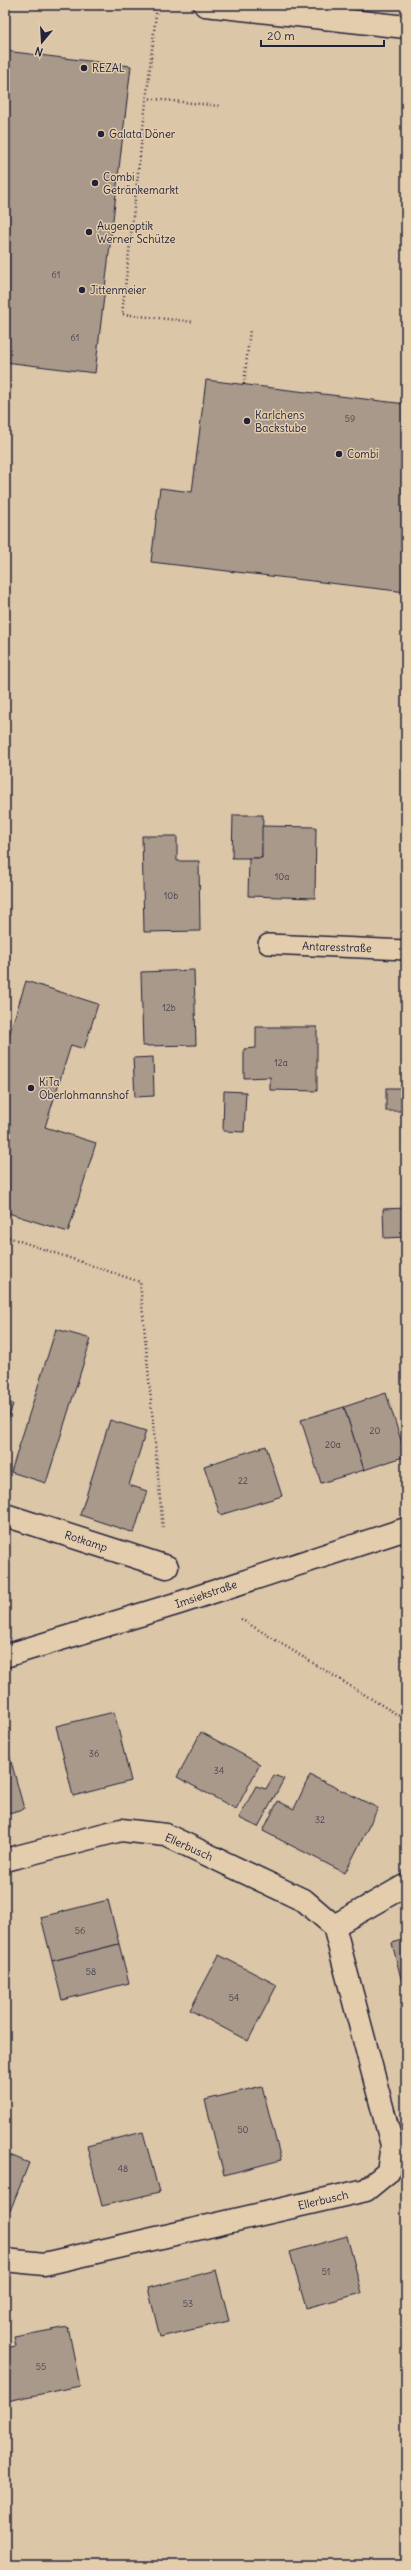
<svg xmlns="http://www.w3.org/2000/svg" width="411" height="2570" font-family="Delius,sans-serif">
<rect width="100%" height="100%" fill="#dcc6a8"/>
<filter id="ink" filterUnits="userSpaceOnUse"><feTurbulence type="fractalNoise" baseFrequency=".025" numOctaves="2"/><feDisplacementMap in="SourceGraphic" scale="8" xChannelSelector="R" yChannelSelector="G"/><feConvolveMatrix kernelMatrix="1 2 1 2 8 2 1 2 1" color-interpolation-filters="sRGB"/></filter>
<g filter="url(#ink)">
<g fill="#a8998a" stroke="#22223b">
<polygon points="5,51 131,66 95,373 5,362"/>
<polygon points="206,380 406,404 406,592 151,562 160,488 192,492"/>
<polygon points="233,815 263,815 262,858 232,858"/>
<polygon points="262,826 316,827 315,898 248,896 249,858 262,858"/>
<polygon points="142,836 177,836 177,861 199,861 200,931 144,932"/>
<polygon points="194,970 196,1045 143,1046 141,972"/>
<polygon points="26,981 98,1004 84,1049 71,1045 45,1127 96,1143 68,1232 5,1212 5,1048"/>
<polygon points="256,1027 317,1027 317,1091 270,1090 270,1077 244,1078 244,1049 256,1048"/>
<polygon points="153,1057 154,1096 135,1097 133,1058"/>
<rect x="386" y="1088" width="20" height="23"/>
<polygon points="224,1091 246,1092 244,1132 223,1131"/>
<polygon points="406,1208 406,1237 384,1238 383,1209"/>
<polygon points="56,1329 91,1339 46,1483 11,1472"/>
<polygon points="386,1393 406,1456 364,1470 344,1407"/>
<polygon points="5,1401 13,1404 5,1430"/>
<polygon points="344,1407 364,1470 321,1483 301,1420"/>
<polygon points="110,1420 146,1431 129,1485 147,1491 134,1533 80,1515"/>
<polygon points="266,1446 282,1496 220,1515 204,1466"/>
<polygon points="114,1712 131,1781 73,1796 56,1726"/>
<polygon points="201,1732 260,1764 236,1809 177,1777"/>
<polygon points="8,1750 24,1809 5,1814 5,1751"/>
<polygon points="274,1775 284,1779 258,1827 239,1818 256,1786 266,1789"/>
<polygon points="310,1775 378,1808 345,1873 263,1831 278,1801 294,1809"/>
<polygon points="108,1900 119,1944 52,1961 41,1917"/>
<polygon points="406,1939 406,1998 392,1943"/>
<polygon points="119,1944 129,1983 62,2000 52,1961"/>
<polygon points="219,1955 277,1985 248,2041 190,2010"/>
<polygon points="262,2086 281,2160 224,2175 205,2100"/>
<polygon points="143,2132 159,2192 102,2206 87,2146"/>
<polygon points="5,2153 29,2163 10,2211 5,2209"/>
<polygon points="347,2236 362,2293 306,2308 290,2252"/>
<polygon points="216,2270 229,2321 160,2337 148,2288"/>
<polygon points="68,2327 80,2386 7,2401 5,2348 16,2346 14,2337"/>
</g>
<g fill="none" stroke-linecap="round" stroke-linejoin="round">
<g stroke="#22223b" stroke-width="22">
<polyline id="service" points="268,944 406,950"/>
</g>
<g stroke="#22223b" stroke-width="25">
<g id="minor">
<polyline points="5,1515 167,1567"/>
<polyline points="5,1656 179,1603 406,1529"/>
<polyline points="5,1860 121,1830 166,1835 305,1901 334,1926 392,2145 388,2172 366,2190 44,2264 5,2260"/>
<polyline points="334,1926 406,1885"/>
</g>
</g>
<g stroke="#22223b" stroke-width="25">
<polyline id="secondary" points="205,5 406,27"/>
</g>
<g stroke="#22223b" stroke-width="2.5" stroke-dasharray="1 3" stroke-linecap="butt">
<polyline points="157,5 122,314 194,322"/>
<polyline points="146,98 219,106"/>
<polyline points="117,188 135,191"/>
<polyline points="244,384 250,329"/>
<polyline points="5,1236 140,1282 163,1530"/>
<polyline points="241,1619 406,1720"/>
</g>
<use href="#service" stroke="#e4cdad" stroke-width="19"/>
<use href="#minor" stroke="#e4cdad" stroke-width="22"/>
<use href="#secondary" stroke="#e4cdad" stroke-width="22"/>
</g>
</g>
<g fill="#22223b" stroke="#e4cdad" stroke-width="1.5">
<circle cx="84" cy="68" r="4"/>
<circle cx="101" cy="134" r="4"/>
<circle cx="95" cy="183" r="4"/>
<circle cx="89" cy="232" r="4"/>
<circle cx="82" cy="290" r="4"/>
<circle cx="247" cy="421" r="4"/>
<circle cx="339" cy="454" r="4"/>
<circle cx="31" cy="1088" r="4"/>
</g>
<g text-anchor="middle" stroke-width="3" stroke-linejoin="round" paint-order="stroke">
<g font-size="9" fill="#44404f">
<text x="56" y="278">61</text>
<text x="75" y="341">61</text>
<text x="350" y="422">59</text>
<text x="282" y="880">10a</text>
<text x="171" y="899">10b</text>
<text x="169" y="1011">12b</text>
<text x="281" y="1066">12a</text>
<text x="375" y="1434">20</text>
<text x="333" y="1448">20a</text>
<text x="243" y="1484">22</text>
<text x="94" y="1757">36</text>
<text x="219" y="1774">34</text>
<text x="320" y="1823">32</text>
<text x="80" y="1934">56</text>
<text x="91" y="1975">58</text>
<text x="234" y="2001">54</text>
<text x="243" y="2133">50</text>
<text x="123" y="2172">48</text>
<text x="326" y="2275">51</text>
<text x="188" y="2307">53</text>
<text x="41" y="2370">55</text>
</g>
<g font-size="11" fill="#22223b" stroke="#e4cdad" text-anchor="start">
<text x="92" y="72">REZAL</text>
<text x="109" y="138">Galata Döner</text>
<text x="103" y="181">Combi<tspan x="103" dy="13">Getränkemarkt</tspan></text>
<text x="97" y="230">Augenoptik<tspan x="97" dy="13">Werner Schütze</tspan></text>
<text x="90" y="294">Jittenmeier</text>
<text x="255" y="419">Karlchens<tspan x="255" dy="13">Backstube</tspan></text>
<text x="347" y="458">Combi</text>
<text x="39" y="1086">KiTa<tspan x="39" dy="13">Oberlohmannshof</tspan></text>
</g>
<g font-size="11" fill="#22223b" stroke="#e4cdad">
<text transform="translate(337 947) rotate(2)" y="4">Antaresstraße</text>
<text transform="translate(86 1541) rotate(18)" y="4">Rotkamp</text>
<text transform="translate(206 1594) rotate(-19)" y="4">Imsiekstraße</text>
<text transform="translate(189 1847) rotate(24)" y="4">Ellerbusch</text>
<text transform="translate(323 2200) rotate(-13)" y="4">Ellerbusch</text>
</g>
</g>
<rect width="411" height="2570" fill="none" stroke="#e4cdad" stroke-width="20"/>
<rect x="10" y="10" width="391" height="2550" fill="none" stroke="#22223b" stroke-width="1.5" filter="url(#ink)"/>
<g transform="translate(42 42) rotate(198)" stroke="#e4cdad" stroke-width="3" paint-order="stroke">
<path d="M0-3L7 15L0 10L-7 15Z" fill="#22223b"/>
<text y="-6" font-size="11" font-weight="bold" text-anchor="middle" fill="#22223b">N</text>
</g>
<path d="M261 40v6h123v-6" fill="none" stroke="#22223b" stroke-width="2"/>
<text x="267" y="40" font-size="12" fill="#22223b" stroke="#e4cdad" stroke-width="3" paint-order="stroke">20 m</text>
</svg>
